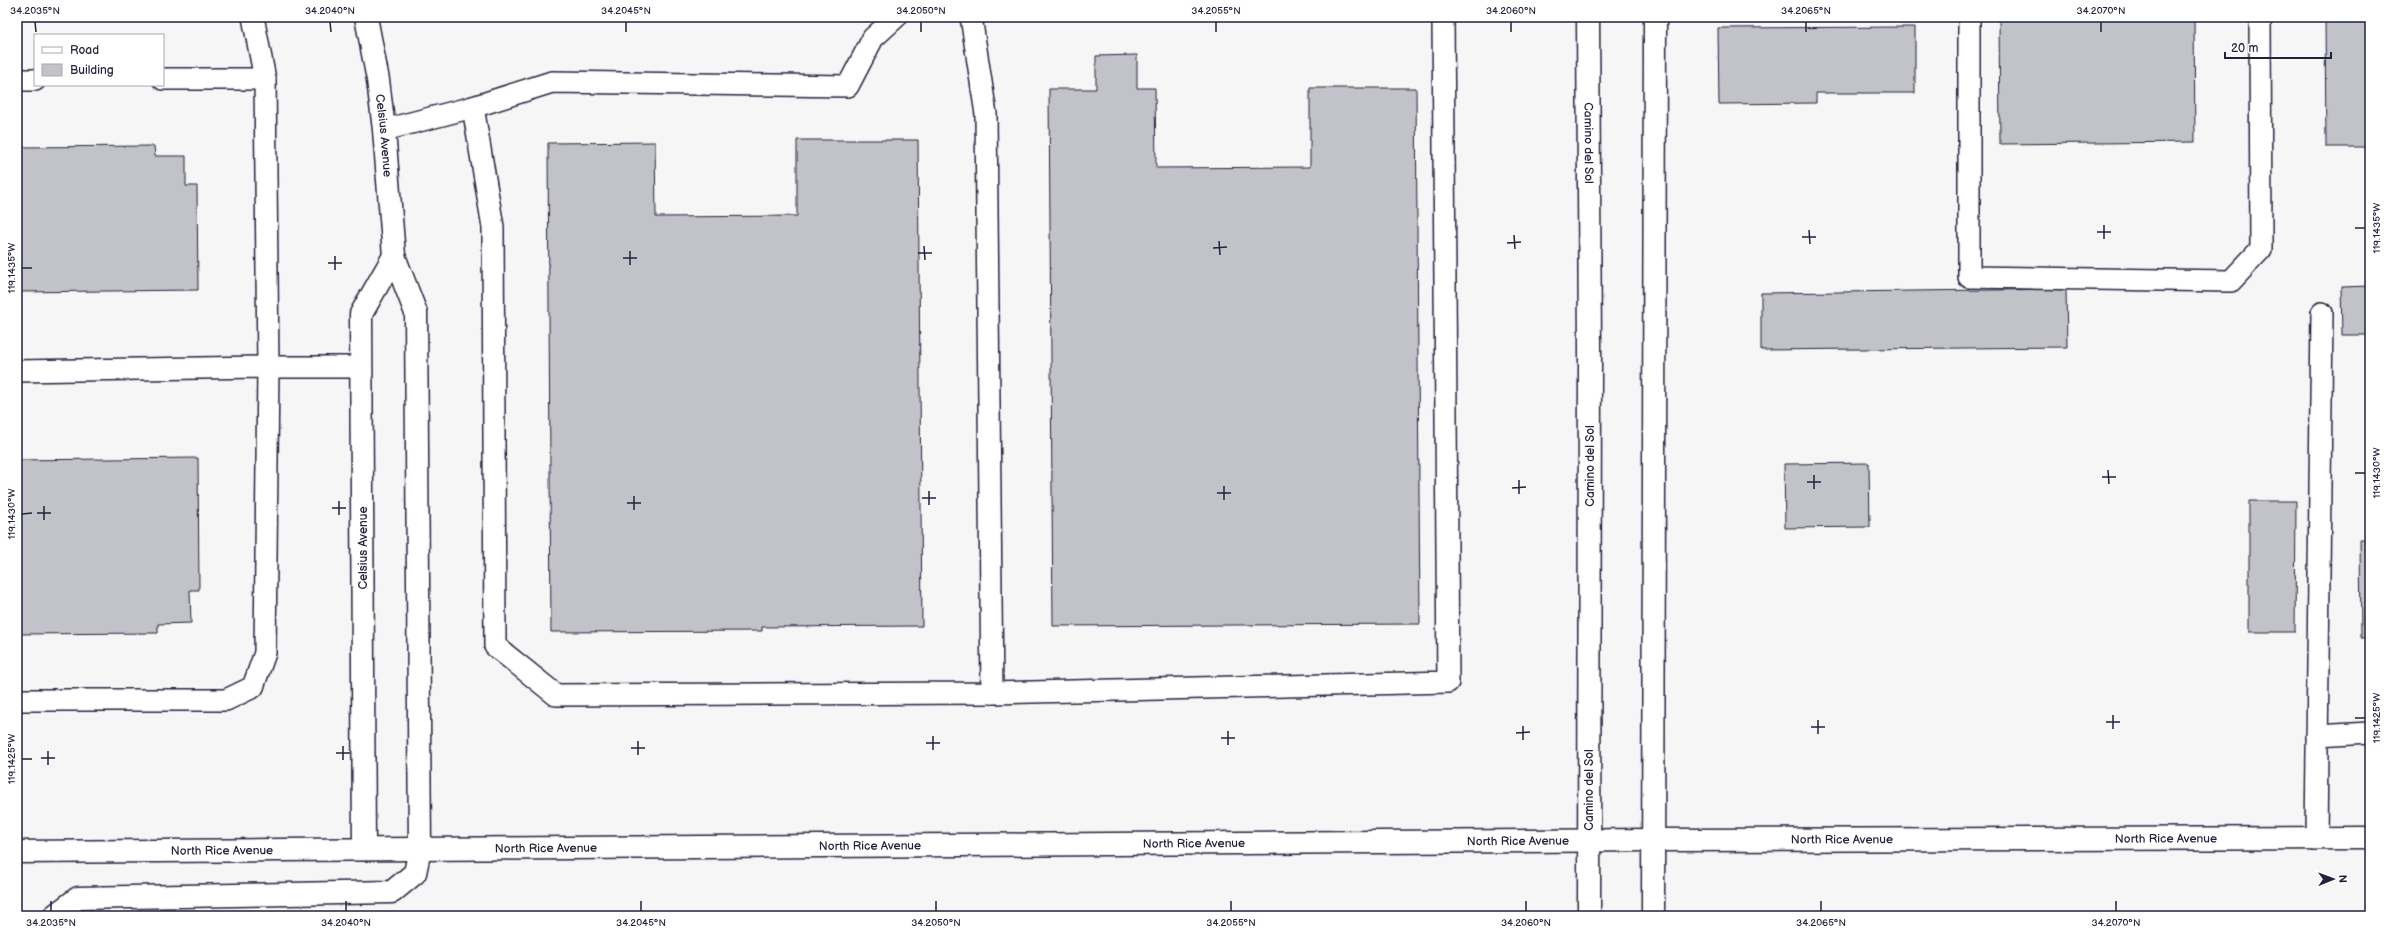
<svg xmlns="http://www.w3.org/2000/svg" width="2387" height="933" font-family="'Balsamiq Sans',sans-serif">
<rect width="100%" height="100%" fill="#f6f6f7"/>
<filter id="ink" filterUnits="userSpaceOnUse"><feTurbulence type="fractalNoise" baseFrequency=".025" numOctaves="2"/><feDisplacementMap in="SourceGraphic" scale="8" xChannelSelector="R" yChannelSelector="G"/><feConvolveMatrix kernelMatrix="1 2 1 2 8 2 1 2 1" color-interpolation-filters="sRGB"/></filter>
<g filter="url(#ink)">
<g fill="#c2c2c9" stroke="#22223b">
<polygon points="1999,17 2194,17 2195,142 2000,144"/>
<polygon points="2325,17 2370,17 2370,147 2326,147"/>
<polygon points="1915,27 1915,93 1816,93 1816,103 1719,104 1718,28"/>
<polygon points="1137,55 1137,88 1155,88 1156,168 1310,167 1310,88 1416,88 1420,624 1053,626 1049,89 1096,89 1096,56"/>
<polygon points="797,140 918,140 922,626 762,627 762,631 551,632 548,143 655,142 656,217 797,216"/>
<polygon points="154,146 155,156 186,156 186,186 197,186 198,290 17,292 17,147"/>
<polygon points="2370,286 2370,335 2342,335 2341,287"/>
<polygon points="2066,289 2067,347 1761,350 1761,293"/>
<polygon points="198,458 199,590 190,590 191,623 158,624 158,633 17,634 17,460"/>
<polygon points="1869,463 1870,527 1785,528 1784,464"/>
<polygon points="2249,501 2296,501 2295,632 2249,632"/>
<polygon points="2360,539 2370,539 2370,638 2361,638"/>
</g>
<g fill="none" stroke-linecap="round" stroke-linejoin="round">
<g stroke="#22223b" stroke-width="24">
<g id="service">
<polyline points="253,17 265,79 268,367 361,367"/>
<polyline points="1969,17 1969,277 2231,281 2261,249 2260,17"/>
<polyline points="163,79 265,79"/>
<polyline points="17,80 35,80"/>
<polyline points="473,107 493,227 495,646 556,695 992,693 986,114 971,17"/>
<polyline points="384,130 473,107 552,82 848,86 873,38 896,17"/>
<polyline points="17,371 268,367 265,653 253,687 226,700 17,700"/>
<polyline points="992,693 1448,682 1443,17"/>
<polyline points="2317,736 2370,733"/>
<polyline points="2316,839 2322,313"/>
</g>
</g>
<g stroke="#22223b" stroke-width="25">
<g id="minor">
<path id="s1" d="M366,17l12,63 6,50 10,126 22,57 4,536"/>
<polyline points="364,849 361,314 394,256"/>
</g>
</g>
<g stroke="#22223b" stroke-width="25">
<g id="tertiary">
<path id="s2" d="M1588,17l2,332 -1,567"/>
<polyline points="1653,916 1655,17"/>
</g>
</g>
<g stroke="#22223b" stroke-width="25">
<g id="trunk">
<path id="s3" d="M17,852l1635,-12 718,-2"/>
<polyline points="54,916 78,898 392,892 415,873 420,849"/>
</g>
</g>
<use href="#service" stroke="#fff" stroke-width="21"/>
<use href="#minor" stroke="#fff" stroke-width="22"/>
<use href="#tertiary" stroke="#fff" stroke-width="22"/>
<use href="#trunk" stroke="#fff" stroke-width="22"/>
</g>
</g>
<path fill="none" stroke="#22223b" stroke-width="1.5" d="M35,22l1,10M330,22l1,10M626,22v10M921,22v10M1216,22v10M1511,22v10M1806,22v10M2101,22v10M2104,225v14M2355,228h10M1809,230l1,14M2097,232h14M1514,235l1,14M1802,237h14M1219,241l1,14M1507,243l14,-1M924,246l1,14M1213,248l14,-1M630,251v14M918,253h14M335,256v14M623,258h14M328,263h14M22,268h10M2108,470l1,14M2355,473h10M1814,475v14M2102,477h14M1519,480v14M1807,482h14M1224,486v14M1512,488l14,-1M929,491v14M1217,493h14M634,496v14M922,498h14M339,501v14M627,503h14M44,506v14M332,508h14M37,513h14M22,514l10,-1M2113,715v14M2355,718h10M1818,720v14M2106,722h14M1523,726v14M1811,727h14M1228,731v14M1516,733l14,-1M933,736v14M1221,738h14M638,741v14M926,743h14M343,746v14M631,748h14M48,751v14M336,753h14M41,758h14M22,759h10M51,901v10M346,901v10M641,901v10M936,901v10M1231,901v10M1526,901v10M1821,901v10M2116,901v10"/>
<g text-anchor="middle" stroke-width="3" stroke-linejoin="round" paint-order="stroke">
<g font-size="12" fill="#22223b" stroke="#fff">
<text dy="4" stroke="none"><textPath href="#s1" startOffset="120">Celsius Avenue</textPath></text>
<text dy="4" stroke="none"><textPath href="#s2" startOffset="126">Camino del Sol</textPath></text>
<text transform="translate(1590 466) rotate(-90)" y="4">Camino del Sol</text>
<text transform="translate(363 548) rotate(-90)" y="4">Celsius Avenue</text>
<text transform="translate(1589 790) rotate(-90)" y="4">Camino del Sol</text>
<text dy="4" stroke="none"><textPath href="#s3" startOffset="2149">North Rice Avenue</textPath></text>
<text dy="4" stroke="none"><textPath href="#s3" startOffset="1825">North Rice Avenue</textPath></text>
<text dy="4" stroke="none"><textPath href="#s3" startOffset="1501">North Rice Avenue</textPath></text>
<text dy="4" stroke="none"><textPath href="#s3" startOffset="1177">North Rice Avenue</textPath></text>
<text dy="4" stroke="none"><textPath href="#s3" startOffset="853">North Rice Avenue</textPath></text>
<text dy="4" stroke="none"><textPath href="#s3" startOffset="529">North Rice Avenue</textPath></text>
<text dy="4" stroke="none"><textPath href="#s3" startOffset="205">North Rice Avenue</textPath></text>
</g>
</g>
<rect width="2387" height="933" fill="none" stroke="#fff" stroke-width="44"/>
<rect x="34" y="34" width="130" height="52" fill="#ffffff" stroke="#a7a7b1"/>
<rect x="42" y="47" width="20" height="6" fill="#ffffff" stroke="#a7a7b1"/>
<text x="70" y="54" font-size="12" fill="#22223b">Road</text>
<rect x="42" y="64" width="20" height="12" fill="#c2c2c9" stroke="#a7a7b1"/>
<text x="70" y="74" font-size="12" fill="#22223b">Building</text>
<g transform="translate(2333 879) rotate(89)" stroke="#ffffff" stroke-width="3" paint-order="stroke">
<path d="M0-3L7 15L0 10L-7 15Z" fill="#22223b"/>
<text y="-6" font-size="11" font-weight="bold" text-anchor="middle" fill="#22223b">N</text>
</g>
<path d="M2225 52v6h106v-6" fill="none" stroke="#22223b" stroke-width="2"/>
<text x="2231" y="52" font-size="12" fill="#22223b" stroke="#ffffff" stroke-width="3" paint-order="stroke">20 m</text>
<rect x="22" y="22" width="2343" height="889" fill="none" stroke="#22223b" stroke-width="1.5"/>
<g font-size="10" text-anchor="middle" fill="#22223b">
<text x="35" y="14">34.2035°N</text>
<text x="330" y="14">34.2040°N</text>
<text x="626" y="14">34.2045°N</text>
<text x="921" y="14">34.2050°N</text>
<text x="1216" y="14">34.2055°N</text>
<text x="1511" y="14">34.2060°N</text>
<text x="1806" y="14">34.2065°N</text>
<text x="2101" y="14">34.2070°N</text>
<text transform="translate(2376 228) rotate(-90)" y="4">119.1435°W</text>
<text transform="translate(11 268) rotate(-90)" y="4">119.1435°W</text>
<text transform="translate(2376 473) rotate(-90)" y="4">119.1430°W</text>
<text transform="translate(11 514) rotate(-90)" y="4">119.1430°W</text>
<text transform="translate(2376 718) rotate(-90)" y="4">119.1425°W</text>
<text transform="translate(11 759) rotate(-90)" y="4">119.1425°W</text>
<text x="51" y="926">34.2035°N</text>
<text x="346" y="926">34.2040°N</text>
<text x="641" y="926">34.2045°N</text>
<text x="936" y="926">34.2050°N</text>
<text x="1231" y="926">34.2055°N</text>
<text x="1526" y="926">34.2060°N</text>
<text x="1821" y="926">34.2065°N</text>
<text x="2116" y="926">34.2070°N</text>
</g>
</svg>
